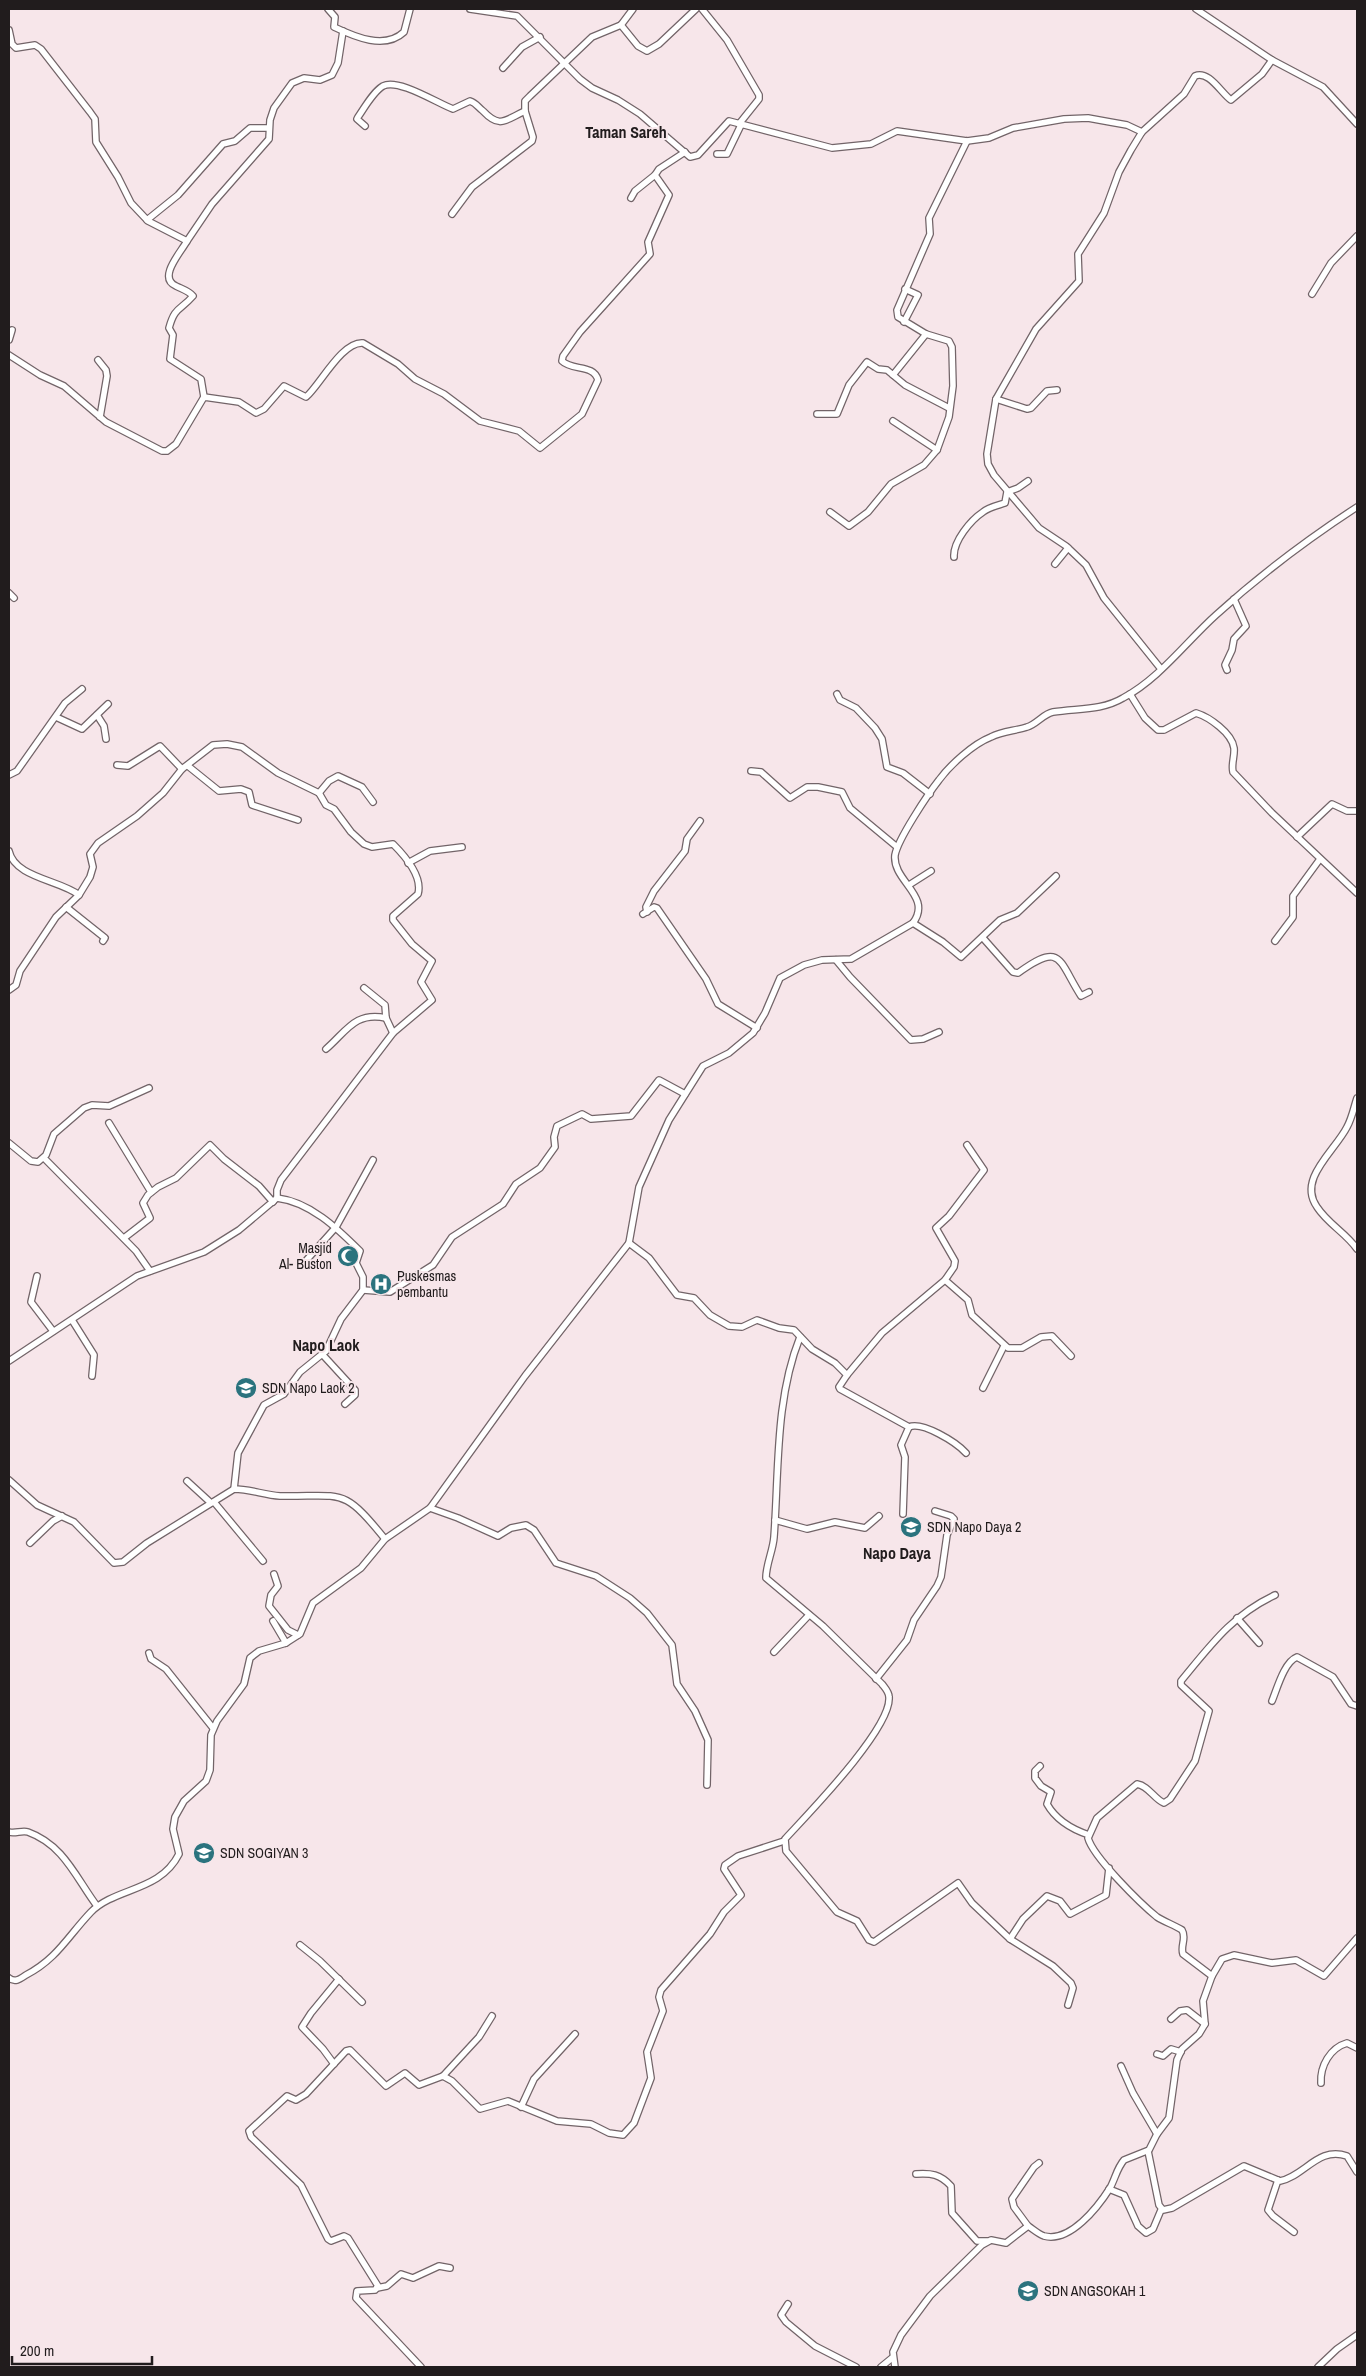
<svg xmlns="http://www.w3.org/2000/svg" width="1366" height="2376" font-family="'Archivo Narrow',sans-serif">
<rect width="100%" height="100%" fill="#f7e6ea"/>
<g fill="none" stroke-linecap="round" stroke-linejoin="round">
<g stroke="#726468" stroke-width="8">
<g id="minor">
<path d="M328,9l7,8 -1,10c21,10 51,23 70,5l6,-23"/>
<polyline points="470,9 517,16 580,79 592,88 618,100 640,114 690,157 698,155 729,121 832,148 871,144 897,131 967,141 989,138 1013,128 1064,119 1088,118 1110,122 1127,125 1142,132"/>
<polyline points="633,9 621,25 638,46 647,51 659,44 696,9"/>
<polyline points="702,9 727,40 759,95 759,99 739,124"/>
<polyline points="1196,9 1272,60 1323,87 1357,124"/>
<path d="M9,30l3,14 4,4 19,-3 6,4 49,63 5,7 1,23 22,35 13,26 17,18 39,20c-6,11 -30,37 -11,45 6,3 13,5 17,10 -13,15 -18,10 -24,32l4,7 -3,24 31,20 3,18"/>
<polyline points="503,68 522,47 540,37"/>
<path d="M365,126l-8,-7 1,-2c7,-10 15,-25 25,-31 15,-8 54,17 70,23l17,-8c6,2 8,6 13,10 17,18 22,9 42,0v-10l5,-5 62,-59 29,-12"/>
<polyline points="717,154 727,154 741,125"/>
<polyline points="631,198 635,191 655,175"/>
<polyline points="452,214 472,187 532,141 533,137 525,111"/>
<polyline points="147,220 178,195 223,144 235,141 250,128 269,128"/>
<polyline points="187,241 212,204 269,139 270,120 274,108 292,83 304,78 320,80 332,75 338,63 343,31"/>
<polyline points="1312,294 1331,263 1357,236"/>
<polyline points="904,322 918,295 905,289"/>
<polyline points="9,340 12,330"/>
<path d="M9,355l31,20 24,11 42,36 56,29h5l9,-7 28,-47 35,5 17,11 8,-4 20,-23 22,11c14,-12 36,-56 57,-54l35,21 17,15 29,15 36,27 39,10 21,17 42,-34 16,-34c-4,-16 -26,-9 -36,-19l1,-5 17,-24 70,-78 -2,-12 21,-47 -14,-20 4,-6 26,-17"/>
<polyline points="98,360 106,370 107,376 100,417"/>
<polyline points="893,375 905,385 949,408"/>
<polyline points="996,399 1027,409 1031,408 1047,391 1057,390"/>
<polyline points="817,414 837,414 849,385 867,362 878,369 887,370 893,375 926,334 898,317 897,310 930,234 929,218 967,141"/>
<polyline points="893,421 937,450"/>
<polyline points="830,512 849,526 868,512 891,484 924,465 937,450 949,417 953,386 952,347 949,341 926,334"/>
<path d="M954,557c-1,-16 17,-37 29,-45 6,-5 16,-7 22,-9l2,-11 11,-4 10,-7"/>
<polyline points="1055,564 1068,548"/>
<polyline points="9,593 14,598"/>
<path d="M1161,669l-57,-71 -18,-33 -20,-19 -27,-18 -45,-53 -6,-11 -1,-10 9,-55 40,-70 43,-48 -1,-27 26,-41 15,-41 12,-22 11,-18 42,-38 11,-18c14,-6 26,17 36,24l31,-26 10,-14"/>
<polyline points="1227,670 1225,665 1232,650 1234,639 1246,626 1234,599"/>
<polyline points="837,694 840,700 856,708 875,728 882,739 887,767 903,773 930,794"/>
<path d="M1130,694l15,24 13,12h6l32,-17c13,4 36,20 38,35 1,8 -3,16 -1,24l39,41 85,80"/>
<polyline points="97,715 104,726 106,739"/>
<polyline points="56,717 82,729 108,704"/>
<polyline points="117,765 128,766 160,746 182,769"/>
<polyline points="188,766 219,791 241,789 249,792 252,805 298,820"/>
<polyline points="751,771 761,772 790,798 807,787 818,787 842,792 850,808 897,847"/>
<polyline points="9,775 17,771 65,703 82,689"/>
<polyline points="1297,837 1332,804 1347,811 1357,811"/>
<path d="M9,851c6,27 51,29 70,44"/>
<polyline points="408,863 430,851 462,847"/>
<polyline points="909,885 931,871"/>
<polyline points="66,907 105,938 103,941"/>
<polyline points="647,912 646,907 654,891 685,851 687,839 700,821"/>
<polyline points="643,914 654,907 657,908 706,979 718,1004 757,1028"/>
<polyline points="913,923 943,942 961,957 1000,920 1017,913 1056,876"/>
<path d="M983,938l30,34 5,1c44,-32 40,-13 63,23l8,-4"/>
<polyline points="1275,941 1293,917 1293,896 1320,859"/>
<polyline points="836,960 850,977 911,1040 923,1039 939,1032"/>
<polyline points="364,988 385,1005 386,1018 393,1033"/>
<polyline points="9,990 16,985 20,971 56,917 79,895 90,877 93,867 90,854 98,843 137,816 163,793 182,769 213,745 227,744 242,747 278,773 319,793 329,781 338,776 362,787 373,802"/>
<path d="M326,1049c20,-17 29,-38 60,-31"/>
<path d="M1357,1098c-3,9 -5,20 -10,29 -12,24 -50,52 -30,80 11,17 29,26 40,42"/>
<polyline points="109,1123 151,1192"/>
<polyline points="9,1143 31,1161 38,1162 46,1155 54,1134 84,1108 92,1105 109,1106 149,1088"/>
<polyline points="44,1158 136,1251 150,1271"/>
<path d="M277,1198v-8l4,-10 112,-147 39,-33 -11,-18 11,-21 -20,-17 -19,-24v-4l25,-22c5,-18 -13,-38 -25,-50l-21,3 -8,-3 -13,-12 -17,-23 -8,-4 -7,-12"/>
<polyline points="124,1238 150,1218 143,1203 148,1195 158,1187 176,1178 210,1145 224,1159 259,1186 273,1202"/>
<polyline points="629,1243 649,1258 677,1295 694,1298 710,1315 729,1326 742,1327 757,1320 779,1328 794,1330 812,1349 835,1363 847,1375 839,1387 840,1389 909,1427 901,1445 905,1457 903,1514"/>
<polyline points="303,1264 336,1227 373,1160"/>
<polyline points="37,1276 31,1302 53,1331"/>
<polyline points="945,1280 968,1300 972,1315 1008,1348 1022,1348 1041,1337 1052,1336 1071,1356"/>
<polyline points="363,1290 390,1292 433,1265 452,1237 503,1204 516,1184 540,1168 555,1147 554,1137 557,1126 582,1114 591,1119 631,1116 659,1080 685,1094"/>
<polyline points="72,1320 94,1355 92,1376"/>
<path d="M800,1337c-25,63 -21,133 -26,200 -1,14 -8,27 -8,41l57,48 59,58c3,4 7,8 7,13 3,31 -82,118 -104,142l1,12 51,61 20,9 12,19 5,2 84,-59 14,20 38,36 43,27 18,17 2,5 -5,17"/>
<polyline points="322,1354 355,1390 355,1395 345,1404"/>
<path d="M9,1361l128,-85 67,-24 35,-22 38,-32c33,4 60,30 83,53l-4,12 7,14v13l-22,29 -15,32 -26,21 -16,22 -20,11 -26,48 -4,36"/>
<polyline points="847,1375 882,1333 945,1280 954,1267 955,1261 936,1228 949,1216 984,1170 967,1145"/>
<polyline points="983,1388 1004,1346"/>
<path d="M909,1427c13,-6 47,15 57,26"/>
<path d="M9,1480l28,25 37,17 40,41 9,-1 24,-19 87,-54c16,0 30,6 46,7 64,1 62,-10 105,43"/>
<polyline points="187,1481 211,1503"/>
<polyline points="214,1502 263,1561"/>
<polyline points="430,1508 458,1518 498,1536 511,1528 526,1525 534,1530 556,1563 596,1576 630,1598 647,1613 672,1645 677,1684 695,1711 708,1740 707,1785"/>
<polyline points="775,1520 807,1529 835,1522 865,1528 879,1516"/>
<polyline points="30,1543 53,1521 62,1516"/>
<polyline points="274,1574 278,1586 271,1595 269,1606 288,1630 298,1635"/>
<polyline points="1237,1618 1259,1643"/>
<polyline points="273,1621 286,1643"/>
<polyline points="774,1652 809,1615"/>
<polyline points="149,1653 151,1659 166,1669 213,1728"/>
<polyline points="876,1679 907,1640 914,1620 937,1586 941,1577 947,1535 954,1519 951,1516 935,1511"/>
<path d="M1272,1701c5,-12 12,-39 25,-44l36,20 18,27 6,2"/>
<path d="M1040,1766l-5,5v7l6,8 10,6 -4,12c9,16 24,25 42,31"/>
<path d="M9,1832c6,2 13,-2 19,0 36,13 48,46 69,74"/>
<polyline points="1010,1939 1023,1919 1047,1896 1060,1901 1070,1914 1106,1895 1109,1868"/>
<polyline points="300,1945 320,1961 362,2002"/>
<path d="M1212,1976l-29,-22c-3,-8 4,-16 -1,-24 -8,-5 -17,-8 -25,-13 -16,-13 -64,-60 -69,-79l9,-20 40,-34c12,2 17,15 27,19l6,-4 25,-38 14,-50 -28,-26v-4c29,-35 51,-66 94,-86"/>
<path d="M9,1978c6,5 11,1 17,-3 31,-16 42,-39 65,-63 25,-25 69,-20 88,-58l-6,-25 2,-12 9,-16 22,-20 4,-11 1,-35 6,-14 27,-37 6,-26 9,-7 27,-8 14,-9 13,-31 48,-35 24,-29 45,-31 95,-132 104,-133 10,-56 30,-67 34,-54 26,-13 24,-20 12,-20 15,-35 24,-13 18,-5 29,-1 62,-36c20,-27 -21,-42 -18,-68 3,-16 33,-61 44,-75 11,-15 34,-36 52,-43 11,-6 24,-6 36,-10 10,-3 16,-13 26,-15 24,-4 48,-1 70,-14 36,-19 63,-56 93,-83 44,-40 92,-76 141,-108"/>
<polyline points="1171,2019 1180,2011 1187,2010 1205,2024"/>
<polyline points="1157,2054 1163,2056 1171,2049 1181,2052"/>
<polyline points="334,2064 323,2049 302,2027 311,2013 339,1979"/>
<polyline points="1121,2066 1133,2093 1157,2134"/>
<polyline points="443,2076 479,2037 492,2016"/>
<path d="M1321,2083c-1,-17 9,-35 26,-40l10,5"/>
<polyline points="521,2107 534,2079 575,2034"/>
<path d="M1148,2151l11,54 4,5 9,-2 72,-42 36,15c25,-5 38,-35 67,-25l10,16"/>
<path d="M916,2174c15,-1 24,0 35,12l1,27 25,28h10"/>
<polyline points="1278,2180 1268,2210 1273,2216 1294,2232"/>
<polyline points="1109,2189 1124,2195 1138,2226 1146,2233 1153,2229 1161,2210"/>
<polyline points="1028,2226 1014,2207 1012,2199 1034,2167 1039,2163"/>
<polyline points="377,2288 387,2286 401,2274 413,2278 439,2266 450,2268"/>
<polyline points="788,2304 781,2315 786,2322 815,2346 856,2367"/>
<polyline points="421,2367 356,2298 357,2291 375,2290 378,2286 348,2238 344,2236 331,2241 328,2239 301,2185 251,2137 249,2131 287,2096 296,2100 306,2094 346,2051 350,2050 386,2086 405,2073 419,2085 443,2076 452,2081 480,2109 508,2101 557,2121 591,2124 609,2133 623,2135 634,2123 651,2078 647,2052 663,2011 659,1997 661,1990 710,1934 724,1912 741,1895 724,1869 725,1865 738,1856 784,1841"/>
<polyline points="881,2367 892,2358"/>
<path d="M895,2367l-2,-15 8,-17 29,-39 52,-51 9,-5 15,3 22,-17c5,3 10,8 16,10 26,7 54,-29 66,-48 5,-9 7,-20 14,-28l25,-10 8,-16 12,-16 8,-58 5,-11 17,-15 6,-10 -2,-23 9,-25 10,-17 12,-4 38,8 24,-3 28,16 33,-38"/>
<polyline points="1318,2367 1337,2349 1357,2335"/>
</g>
</g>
<use href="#minor" stroke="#fff" stroke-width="5.5"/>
</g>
<defs>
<g id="mosque-disc" transform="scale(1.125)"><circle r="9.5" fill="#2b737e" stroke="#f7e6ea"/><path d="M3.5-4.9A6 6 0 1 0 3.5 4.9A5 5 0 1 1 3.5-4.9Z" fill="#fff"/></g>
<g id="hospital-disc" transform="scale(1.125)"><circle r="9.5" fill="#2b737e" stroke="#f7e6ea"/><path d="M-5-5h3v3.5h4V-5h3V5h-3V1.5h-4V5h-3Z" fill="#fff"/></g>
<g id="school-disc" transform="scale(1.125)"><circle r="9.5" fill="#2b737e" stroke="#f7e6ea"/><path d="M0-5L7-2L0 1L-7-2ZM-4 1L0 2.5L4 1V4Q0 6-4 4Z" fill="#fff"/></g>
</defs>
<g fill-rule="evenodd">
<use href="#mosque-disc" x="348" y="1256"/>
<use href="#hospital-disc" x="381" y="1284"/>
<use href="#school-disc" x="246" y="1388"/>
<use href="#school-disc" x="911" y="1527"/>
<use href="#school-disc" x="204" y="1853"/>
<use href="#school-disc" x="1028" y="2291"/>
</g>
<g text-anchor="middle" stroke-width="4" stroke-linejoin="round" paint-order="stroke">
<g font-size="14" fill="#211c1d" stroke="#f7e6ea" text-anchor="start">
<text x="332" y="1253" text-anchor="end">Masjid<tspan x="332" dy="16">Al- Buston</tspan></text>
<text x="397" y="1281">Puskesmas<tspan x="397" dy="16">pembantu</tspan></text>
<text x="262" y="1393">SDN Napo Laok 2</text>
<text x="927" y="1532">SDN Napo Daya 2</text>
<text x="220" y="1858">SDN SOGIYAN 3</text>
<text x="1044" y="2296">SDN ANGSOKAH 1</text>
</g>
<g font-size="16" font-weight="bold" fill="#211c1d" stroke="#f7e6ea">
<text x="626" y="138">Taman Sareh</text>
<text x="326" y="1351">Napo Laok</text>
<text x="897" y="1559">Napo Daya</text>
</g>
</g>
<rect width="1366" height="2376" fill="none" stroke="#211c1d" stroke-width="20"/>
<path d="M12 2356v8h140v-8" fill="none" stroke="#211c1d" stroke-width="2.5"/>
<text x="20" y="2356" font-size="15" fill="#211c1d" stroke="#f7e6ea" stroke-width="4" paint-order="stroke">200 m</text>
</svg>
